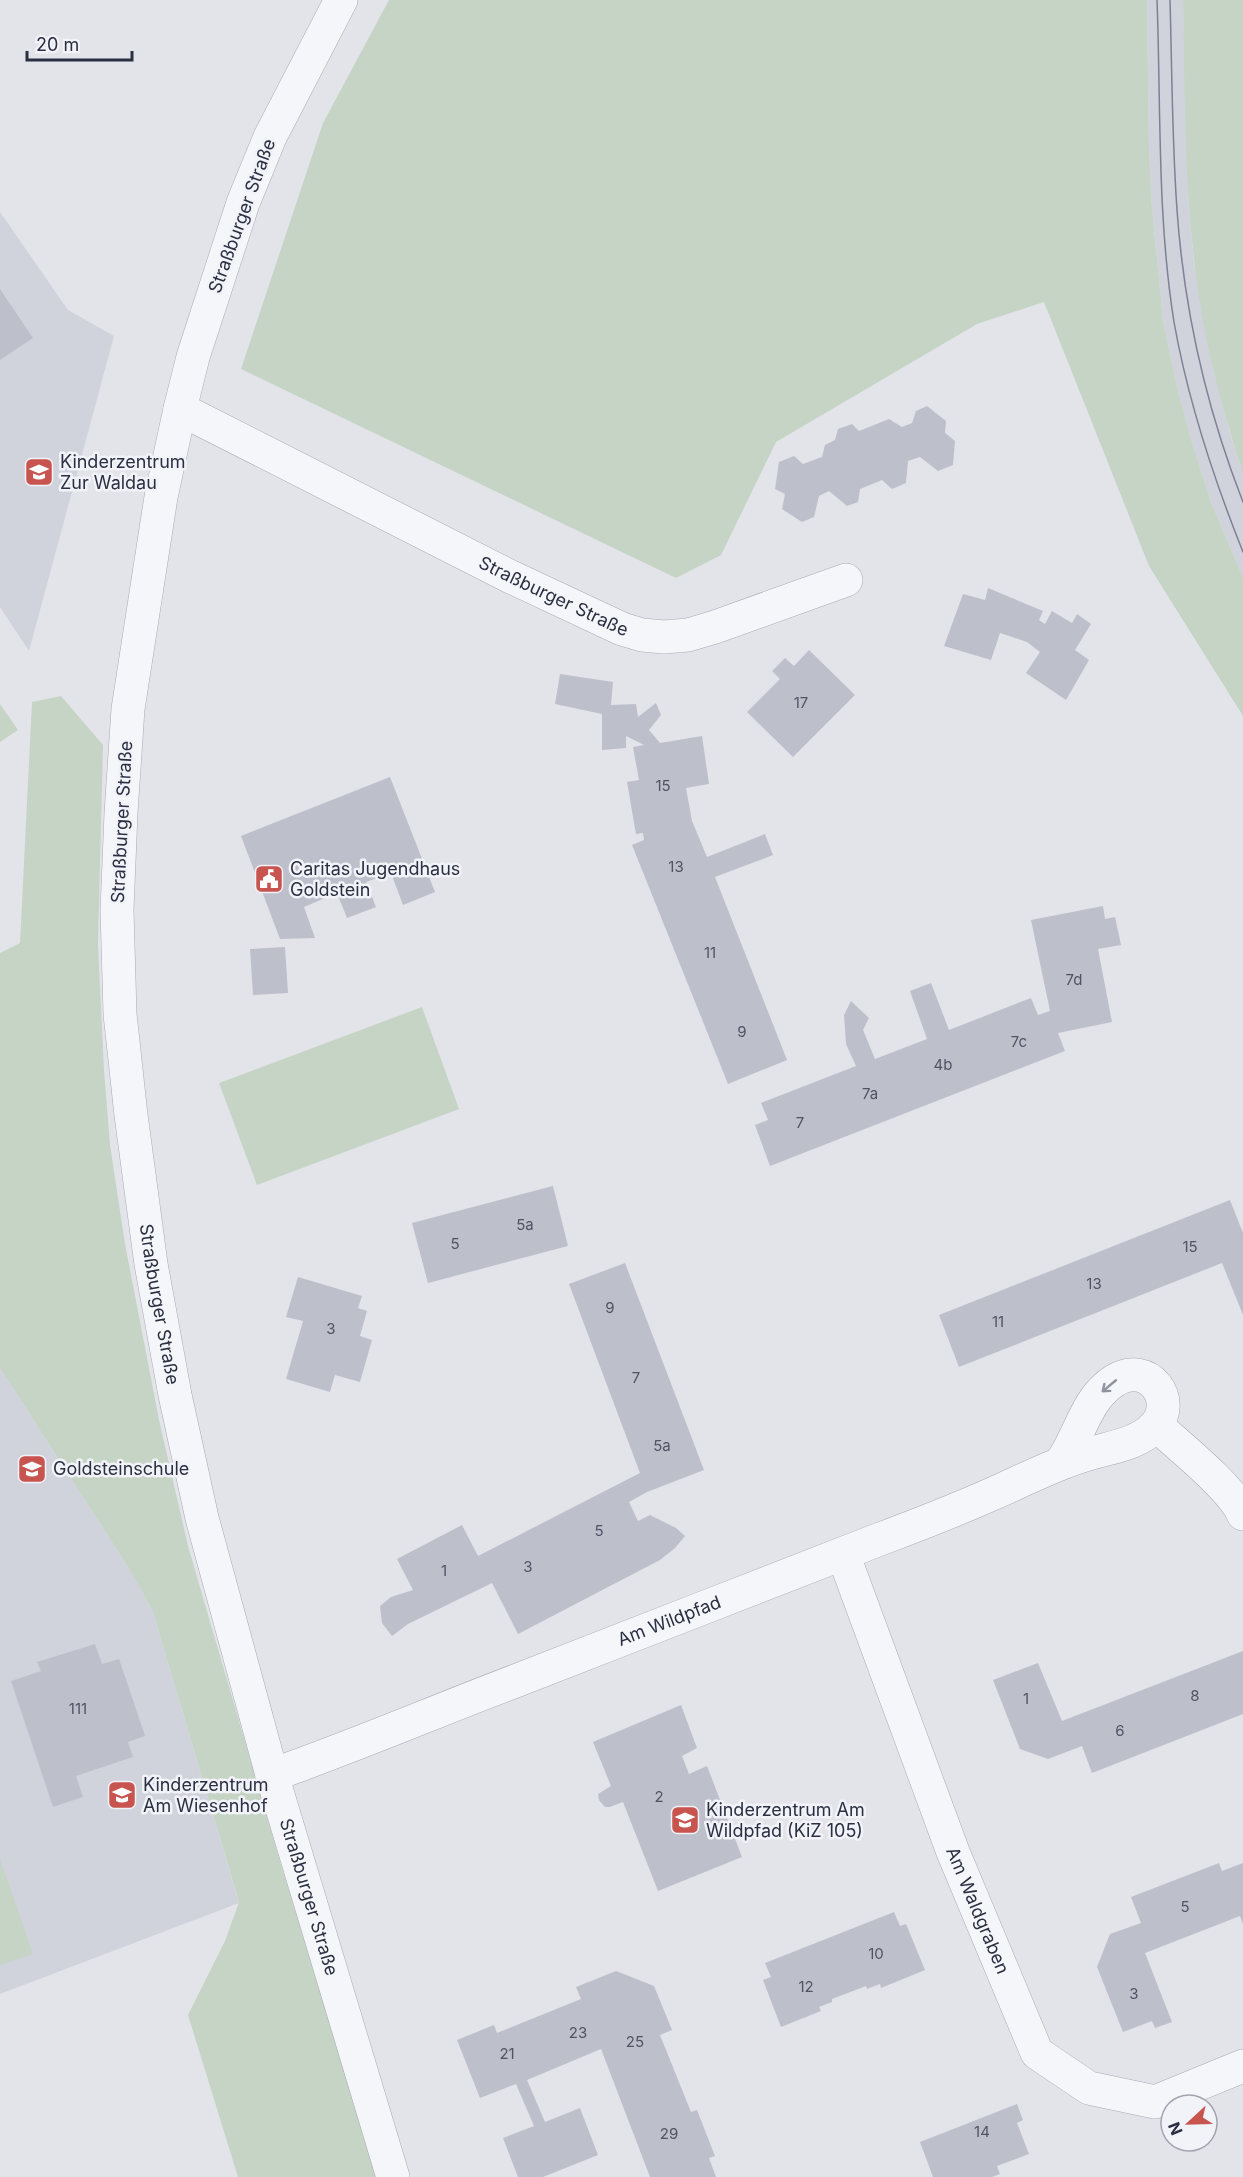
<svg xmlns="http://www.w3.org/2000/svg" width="1243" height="2177" font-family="Inter,sans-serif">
<rect width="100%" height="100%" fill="#e3e4ea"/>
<g fill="#d1d3dc">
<polygon points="1147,0 1183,0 1189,209 1194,263 1214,371 1229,430 1243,473 1243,578 1211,502 1191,439 1176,383 1163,320 1152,209 1149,151"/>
<polygon points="0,212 68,310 114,336 29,651 0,607"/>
<polygon points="0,1368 130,1570 153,1612 239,1903 0,1994"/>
</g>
<g fill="#c5d4c4">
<polygon points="389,0 1147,0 1149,151 1152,209 1163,320 1176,383 1191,439 1211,502 1243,578 1243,716 1149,566 1044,302 977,324 776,442 721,555 676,578 241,369 323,123"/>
<path d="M1183,0h60v473c-23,-69 -41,-141 -49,-213 -10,-86 -9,-174 -11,-260z"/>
<polygon points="61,696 103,745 98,944 104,1070 110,1145 125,1244 159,1420 188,1546 278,1855 377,2177 238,2177 188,2015 225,1941 239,1902 153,1612 130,1570 0,1368 0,953 20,943 32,702"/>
<polygon points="0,704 18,730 0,742"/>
<polygon points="422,1007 459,1109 257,1185 219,1083"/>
<polygon points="0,1859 33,1954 0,1965"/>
</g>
<g fill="#bdbfca">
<polygon points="0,289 33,338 0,360"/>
<polygon points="927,406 946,421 945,433 955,441 953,465 938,471 920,457 908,461 906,483 892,489 882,480 860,489 858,502 847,506 829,491 819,496 814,517 802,522 782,509 785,494 775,489 779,462 794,456 803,464 822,457 825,445 835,440 838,429 852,424 859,431 889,419 902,427 912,423 916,411"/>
<polygon points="988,588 1043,611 1039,620 1045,624 1052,611 1072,623 1077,614 1091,624 1075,650 1089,660 1066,700 1026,673 1040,652 1027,642 1000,633 991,660 944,646 963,594 985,600"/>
<polygon points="809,650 855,695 793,757 747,712 780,679 772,671 785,658 794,666"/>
<polygon points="560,674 613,682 611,705 636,704 638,717 656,703 661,715 649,730 660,743 702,736 709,784 686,788 692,821 707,857 765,834 773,855 715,877 787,1060 728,1084 632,845 644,840 643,833 636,834 627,782 639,780 633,747 644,745 626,736 626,748 602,750 602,714 555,704"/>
<polygon points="390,777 435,892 403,905 391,873 366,882 376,907 347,918 337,893 304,907 315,938 280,939 241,836"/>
<polygon points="1103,906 1105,919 1115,917 1121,945 1098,949 1112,1022 1058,1033 1065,1051 770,1166 755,1125 768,1120 761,1103 856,1066 846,1044 844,1015 851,1001 869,1018 863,1030 875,1059 927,1039 910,991 931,983 949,1030 1031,998 1038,1015 1050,1011 1031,920"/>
<polygon points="285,947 288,993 253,995 250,949"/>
<polygon points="553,1186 568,1246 428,1283 412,1223"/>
<polygon points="1230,1200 1243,1233 1243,1315 1222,1263 959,1367 939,1315"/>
<polygon points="625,1263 704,1470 647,1492 629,1502 638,1521 650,1515 676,1528 685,1536 675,1548 660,1560 518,1634 492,1583 408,1624 392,1636 382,1623 380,1606 391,1597 413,1590 397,1559 462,1525 478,1556 640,1473 569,1284"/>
<polygon points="298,1277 362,1296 358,1308 367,1311 360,1336 372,1340 360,1382 335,1375 330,1392 286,1379 303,1321 286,1317"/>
<polygon points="95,1644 102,1664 119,1659 145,1736 128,1742 133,1757 76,1776 83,1797 53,1807 11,1681 41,1671 37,1662"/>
<polygon points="1243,1651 1243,1714 1092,1773 1082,1746 1048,1759 1020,1749 993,1680 1038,1663 1062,1721"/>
<polygon points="681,1705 697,1748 682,1756 689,1774 707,1766 742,1857 658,1891 623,1802 610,1807 605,1807 599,1800 598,1794 611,1786 593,1742"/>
<polygon points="1219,1863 1222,1871 1243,1863 1243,1924 1240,1916 1145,1953 1172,2022 1155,2028 1152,2021 1123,2032 1097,1967 1110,1934 1141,1923 1131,1897"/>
<polygon points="894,1912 900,1926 906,1924 925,1970 881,1988 880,1984 867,1989 866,1986 832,1999 832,2002 819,2007 821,2011 781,2027 763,1980 771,1977 765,1963"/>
<polygon points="616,1971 654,1986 672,2030 660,2035 691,2112 697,2110 715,2156 709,2158 716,2177 650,2177 601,2049 527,2080 545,2122 580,2108 598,2155 543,2177 518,2177 503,2138 534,2126 516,2084 480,2098 457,2040 494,2025 497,2033 581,1999 576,1987"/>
<polygon points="1017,2104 1023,2120 1017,2123 1029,2154 997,2166 1000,2174 992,2177 933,2177 920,2142"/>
</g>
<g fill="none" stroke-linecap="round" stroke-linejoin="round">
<g stroke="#a8aab4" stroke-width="34">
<g id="minor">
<path id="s1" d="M341,0l-71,137 -27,66 -50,154 -13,52 -19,88 -33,212 -7,104 -4,97 3,104 11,101 20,149 24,131 27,123 70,257 121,402"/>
<path id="s2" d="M180,409l331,168 111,52 20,6 22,2 24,-2 27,-8 131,-47"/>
<path d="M1156,1425c22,20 77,64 87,89"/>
<path id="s3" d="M843,1554l110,298 84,201 52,35 66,14 88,-36"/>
<path id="s4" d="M272,1775c83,-29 164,-64 246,-95 119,-47 238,-92 357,-139 40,-15 79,-30 117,-47 34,-15 65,-31 100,-41 21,-6 48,-10 63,-27 23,-25 -6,-67 -41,-45 -28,18 -34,54 -52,80"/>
</g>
</g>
<use href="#minor" stroke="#f5f6f9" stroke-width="33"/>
<g stroke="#7d8193" stroke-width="1.5">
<path d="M1157,0c4,107 0,216 17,322 14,79 39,155 69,230"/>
<path d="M1170,0c2,70 2,140 7,210 7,99 30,200 66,292"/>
</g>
</g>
<defs><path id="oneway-shaft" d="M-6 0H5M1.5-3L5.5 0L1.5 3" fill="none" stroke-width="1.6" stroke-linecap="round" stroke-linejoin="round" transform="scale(1.5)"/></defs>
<use stroke="#90929e" href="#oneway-shaft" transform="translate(1109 1386) rotate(140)"/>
<defs>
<g id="school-square" transform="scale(1.5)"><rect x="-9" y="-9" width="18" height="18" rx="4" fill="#c8544f" stroke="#f2f3f8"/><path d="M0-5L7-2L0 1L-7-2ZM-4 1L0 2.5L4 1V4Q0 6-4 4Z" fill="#fff"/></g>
<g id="civic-square" transform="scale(1.5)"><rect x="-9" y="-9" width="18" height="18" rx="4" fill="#c8544f" stroke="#f2f3f8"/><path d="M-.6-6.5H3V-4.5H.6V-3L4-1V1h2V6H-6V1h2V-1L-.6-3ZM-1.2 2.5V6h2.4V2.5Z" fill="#fff"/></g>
</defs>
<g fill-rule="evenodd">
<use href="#school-square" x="39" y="472"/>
<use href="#civic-square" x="269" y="879"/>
<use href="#school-square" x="32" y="1469"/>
<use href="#school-square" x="122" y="1795"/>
<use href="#school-square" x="685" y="1820"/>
</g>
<g text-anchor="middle" stroke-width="5" stroke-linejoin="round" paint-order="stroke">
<g font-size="15" fill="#505364">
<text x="801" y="708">17</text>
<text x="663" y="791">15</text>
<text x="676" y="872">13</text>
<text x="710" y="958">11</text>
<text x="1074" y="985">7d</text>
<text x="742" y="1037">9</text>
<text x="1019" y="1047">7c</text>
<text x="943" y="1070">4b</text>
<text x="870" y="1099">7a</text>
<text x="800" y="1128">7</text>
<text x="525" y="1230">5a</text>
<text x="455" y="1249">5</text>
<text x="1190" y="1252">15</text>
<text x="1094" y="1289">13</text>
<text x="610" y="1313">9</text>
<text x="998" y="1327">11</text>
<text x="331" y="1334">3</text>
<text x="636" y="1383">7</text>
<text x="662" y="1451">5a</text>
<text x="599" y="1536">5</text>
<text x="528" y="1572">3</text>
<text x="444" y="1576">1</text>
<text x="1195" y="1701">8</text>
<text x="1026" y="1704">1</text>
<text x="78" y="1714">111</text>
<text x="1120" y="1736">6</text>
<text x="659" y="1802">2</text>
<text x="1185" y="1912">5</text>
<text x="876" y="1959">10</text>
<text x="806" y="1992">12</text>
<text x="1134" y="1999">3</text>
<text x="578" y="2038">23</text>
<text x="635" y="2047">25</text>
<text x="507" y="2059">21</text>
<text x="982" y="2137">14</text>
<text x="669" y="2139">29</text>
</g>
<g font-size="18" fill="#2b2f42" stroke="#f2f3f8">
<text transform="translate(242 216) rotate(-70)" y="6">Straßburger Straße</text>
<text dy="6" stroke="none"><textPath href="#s2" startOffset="418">Straßburger Straße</textPath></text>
<text transform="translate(122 822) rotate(-87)" y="6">Straßburger Straße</text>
<text dy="6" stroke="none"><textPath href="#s1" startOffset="1344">Straßburger Straße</textPath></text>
<text dy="6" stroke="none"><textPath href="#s4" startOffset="426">Am Wildpfad</textPath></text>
<text dy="6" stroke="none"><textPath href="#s1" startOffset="1956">Straßburger Straße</textPath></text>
<text dy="6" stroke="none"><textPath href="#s3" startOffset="381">Am Waldgraben</textPath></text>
</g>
<g font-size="18" fill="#2b2f42" stroke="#f2f3f8" text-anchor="start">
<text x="60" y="468">Kinderzentrum<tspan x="60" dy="21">Zur Waldau</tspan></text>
<text x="290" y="875">Caritas Jugendhaus<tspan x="290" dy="21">Goldstein</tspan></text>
<text x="53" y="1475">Goldsteinschule</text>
<text x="143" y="1791">Kinderzentrum<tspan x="143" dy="21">Am Wiesenhof</tspan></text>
<text x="706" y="1816">Kinderzentrum Am<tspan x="706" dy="21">Wildpfad (KiZ 105)</tspan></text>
</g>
</g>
<g transform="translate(1189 2123) rotate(248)"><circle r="28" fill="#f2f3f8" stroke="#a2a5af" stroke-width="1.5"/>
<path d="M0-4.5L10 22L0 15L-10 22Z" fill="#c8544f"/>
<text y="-9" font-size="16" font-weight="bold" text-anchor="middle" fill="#2b2f42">N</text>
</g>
<path d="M27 51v9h105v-9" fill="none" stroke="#2b2f42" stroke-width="3"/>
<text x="36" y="51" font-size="18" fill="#2b2f42" stroke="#f2f3f8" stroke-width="4.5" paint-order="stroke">20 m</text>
</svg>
